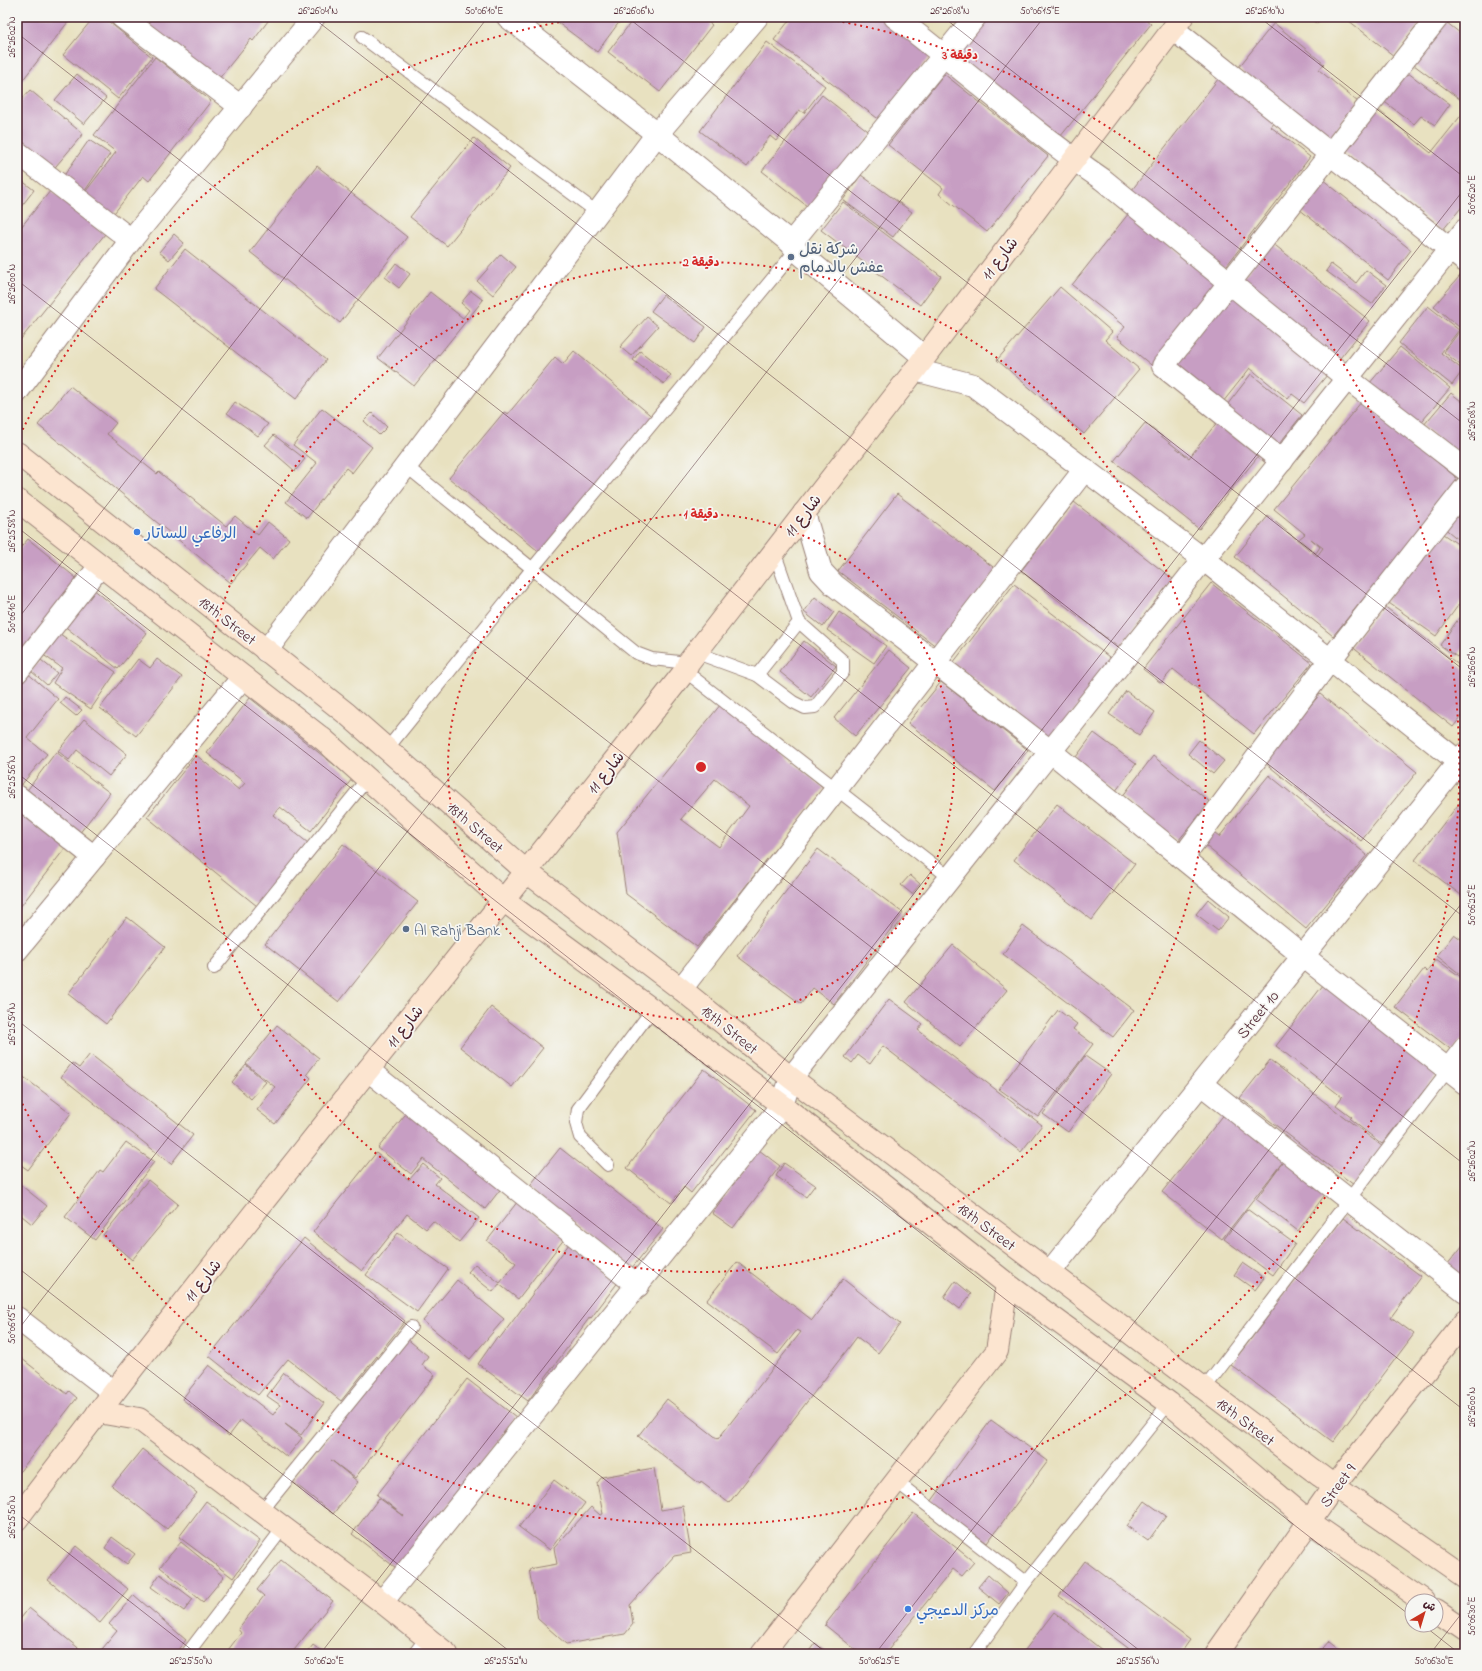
<svg xmlns="http://www.w3.org/2000/svg" width="1482" height="1671" font-family="'Indie Flower','Playpen Sans Arabic',sans-serif">
<rect width="100%" height="100%" fill="#f6f6f2"/>
<filter id="ink" filterUnits="userSpaceOnUse"><feTurbulence type="fractalNoise" baseFrequency=".025" numOctaves="2"/><feDisplacementMap in="SourceGraphic" scale="8" xChannelSelector="R" yChannelSelector="G"/><feConvolveMatrix kernelMatrix="1 2 1 2 8 2 1 2 1" color-interpolation-filters="sRGB"/></filter>
<filter id="wash" filterUnits="userSpaceOnUse"><feTurbulence type="fractalNoise" baseFrequency=".012" numOctaves="4" result="noise"/><feDisplacementMap in="SourceGraphic" scale="16" xChannelSelector="R" yChannelSelector="G"/><feGaussianBlur stdDeviation="0.9" result="paint"/><feColorMatrix in="noise" values="0 0 0 0 0 0 0 0 0 0 0 0 0 0 0 0 0 1.4 0 .05"/><feComposite in="paint" operator="in"/></filter>
<g filter="url(#wash)">
<rect width="100%" height="100%" fill="#e8e1c0"/>
<g id="blocks">
<g fill="#c79ec3" fill-rule="evenodd">
<polygon points="17,17 72,17 18,86 17,84"/>
<polygon points="94,17 103,17 152,57 118,99 63,55"/>
<polygon points="136,17 271,17 253,41 251,39 217,81"/>
<polygon points="550,17 623,17 597,52"/>
<polygon points="635,17 702,17 712,25 660,92 608,52"/>
<polygon points="792,17 884,17 932,53 881,121 774,40"/>
<polygon points="901,17 926,17 917,29"/>
<polygon points="986,17 1143,17 1151,24 1056,142 953,58"/>
<polygon points="1309,17 1323,17 1317,24"/>
<polygon points="1344,17 1425,17 1394,56"/>
<polygon points="1446,22 1465,37 1465,103 1414,65"/>
<polygon points="1274,23 1324,64 1319,70 1358,102 1328,140 1238,68"/>
<polygon points="767,42 825,86 804,113 799,110 776,141 770,136 747,167 700,131"/>
<polygon points="155,57 211,101 149,181 143,176 111,217 83,195 116,152 94,135"/>
<polygon points="1404,70 1450,104 1435,125 1421,116 1414,124 1382,100"/>
<polygon points="77,74 106,98 84,124 55,100"/>
<polygon points="944,74 1048,156 987,232 939,194 943,188 888,145"/>
<polygon points="1222,74 1279,117 1271,127 1310,157 1224,269 1128,195"/>
<polygon points="30,90 83,134 51,172 17,144 17,105"/>
<polygon points="822,95 872,134 812,210 762,171"/>
<polygon points="1377,109 1431,153 1463,113 1465,115 1465,203 1442,231 1343,151"/>
<polygon points="474,138 510,168 447,246 410,217"/>
<polygon points="89,140 110,154 82,195 60,181"/>
<polygon points="317,166 407,237 340,323 250,252"/>
<polygon points="861,175 912,212 893,237 843,200"/>
<polygon points="17,177 34,190 17,212"/>
<polygon points="1322,179 1411,250 1388,280 1299,209"/>
<polygon points="51,190 105,234 17,344 17,232"/>
<polygon points="843,202 941,276 920,305 821,230"/>
<polygon points="1129,213 1219,285 1156,369 1117,337 1125,327 1072,285"/>
<polygon points="174,234 184,243 169,260 159,252"/>
<polygon points="1271,242 1370,321 1336,363 1238,285"/>
<polygon points="185,249 326,360 296,399 154,289"/>
<polygon points="501,254 516,267 493,295 477,281"/>
<polygon points="396,263 410,274 399,288 385,277"/>
<polygon points="1331,264 1356,283 1366,270 1386,285 1372,304 1326,271"/>
<polygon points="1465,270 1465,332 1434,306"/>
<polygon points="1060,287 1112,332 1105,340 1139,369 1084,434 997,360"/>
<polygon points="1234,288 1332,369 1304,403 1292,394 1288,399 1250,368 1219,407 1172,364"/>
<polygon points="471,291 483,300 414,386 378,358 430,292 463,318 469,310 461,303"/>
<polygon points="663,295 706,327 695,343 651,311"/>
<polygon points="1428,306 1459,330 1441,353 1463,370 1452,385 1399,343"/>
<polygon points="647,317 658,326 631,356 620,347"/>
<polygon points="1459,332 1465,337 1465,369 1444,352"/>
<polygon points="1400,347 1450,388 1418,426 1369,384"/>
<polygon points="574,351 655,419 543,555 449,478 504,412 508,414 555,357 563,364"/>
<polygon points="640,351 671,375 664,384 633,360"/>
<polygon points="1251,374 1302,415 1275,449 1224,409"/>
<polygon points="70,386 116,423 107,434 157,474 159,472 226,526 235,516 258,535 268,522 289,539 273,559 260,548 231,583 38,425"/>
<polygon points="1451,393 1465,404 1465,461 1423,426"/>
<polygon points="1362,401 1458,479 1428,517 1431,519 1400,558 1398,556 1333,636 1235,557 1268,516 1317,556 1323,548 1311,539 1320,547 1316,553 1299,539 1305,534 1274,509"/>
<polygon points="235,402 268,424 258,436 227,413"/>
<polygon points="322,408 372,447 352,473 346,468 307,518 286,502 317,463 293,445"/>
<polygon points="372,413 387,427 379,435 364,421"/>
<polygon points="1218,421 1260,454 1199,529 1114,461 1145,423 1189,458"/>
<polygon points="274,435 305,459 295,471 265,445"/>
<polygon points="897,494 997,570 937,647 838,571"/>
<polygon points="1465,499 1465,545 1443,527"/>
<polygon points="1074,502 1173,579 1119,648 1021,571"/>
<polygon points="1437,530 1465,549 1465,596 1436,636 1386,601"/>
<polygon points="28,539 81,582 21,657 17,654 17,552"/>
<polygon points="1211,583 1312,663 1254,734 1173,669 1161,683 1143,669"/>
<polygon points="1014,584 1113,660 1053,739 953,663"/>
<polygon points="92,588 147,633 118,669 62,624"/>
<polygon points="815,597 834,612 823,627 804,612"/>
<polygon points="1383,605 1465,670 1465,712 1453,727 1351,646"/>
<polygon points="839,612 886,646 874,663 827,630"/>
<polygon points="1459,618 1465,623 1465,646 1457,657 1440,645"/>
<polygon points="57,632 116,672 91,709 53,683 62,668 42,654"/>
<polygon points="804,641 836,666 811,697 780,672"/>
<polygon points="889,650 911,668 855,736 834,718"/>
<polygon points="138,659 150,668 157,659 182,677 136,736 100,708"/>
<polygon points="41,660 57,673 47,685 31,671"/>
<polygon points="26,672 58,699 27,738 47,754 17,790 17,683"/>
<polygon points="941,682 1028,750 995,791 908,723"/>
<polygon points="1126,691 1155,712 1139,735 1109,714"/>
<polygon points="1320,694 1417,772 1361,841 1264,762"/>
<polygon points="65,697 82,710 76,716 60,703"/>
<polygon points="250,698 352,779 311,831 280,807 273,815 308,843 257,906 147,817 196,755 239,790 245,783 207,753"/>
<path d="M721,704l103,84 -127,159 -71,-53 -9,-62zM715,779l34,27 -30,41 -38,-28z"/>
<polygon points="84,719 127,754 109,776 77,750 69,760 58,751"/>
<polygon points="1094,733 1136,764 1115,792 1073,761"/>
<polygon points="1199,740 1224,761 1213,774 1188,754"/>
<polygon points="56,752 110,793 79,834 25,793"/>
<polygon points="1153,756 1210,802 1178,841 1122,797"/>
<polygon points="1269,775 1367,855 1306,929 1201,842 1211,831 1219,837"/>
<polygon points="1465,796 1465,898 1415,860"/>
<polygon points="1057,804 1135,864 1092,920 1014,860"/>
<polygon points="17,810 66,847 17,911"/>
<polygon points="343,844 418,902 339,1002 265,944"/>
<polygon points="818,849 903,913 834,1004 813,988 801,1004 737,956"/>
<polygon points="910,875 920,884 912,894 901,885"/>
<polygon points="1208,899 1229,917 1218,931 1196,914"/>
<polygon points="127,917 165,947 106,1024 68,994"/>
<polygon points="1023,926 1134,1010 1113,1037 1003,954"/>
<polygon points="1454,934 1465,942 1465,978 1437,956"/>
<polygon points="953,945 1007,990 960,1047 906,1002"/>
<polygon points="1436,959 1465,980 1465,1034 1453,1051 1395,1007 1424,969 1427,972"/>
<polygon points="1327,980 1441,1069 1382,1144 1350,1119 1352,1117 1336,1105 1342,1097 1276,1046"/>
<polygon points="889,999 923,1024 918,1030 1042,1125 1021,1152 883,1046 870,1064 858,1055 852,1063 845,1057"/>
<polygon points="491,1007 543,1048 512,1087 460,1047"/>
<polygon points="1058,1010 1077,1024 1073,1029 1093,1044 1038,1117 999,1089"/>
<polygon points="277,1025 319,1058 307,1074 311,1078 275,1124 257,1110 275,1087 246,1064"/>
<polygon points="90,1054 193,1135 171,1164 61,1077 72,1063 79,1068"/>
<polygon points="1085,1056 1111,1074 1068,1132 1043,1114"/>
<polygon points="1270,1060 1383,1147 1354,1185 1240,1098"/>
<polygon points="246,1065 266,1082 251,1099 232,1082"/>
<polygon points="704,1069 756,1110 691,1193 684,1187 671,1203 627,1168"/>
<polygon points="17,1072 71,1113 28,1170 17,1162"/>
<polygon points="409,1110 503,1186 485,1209 423,1159 411,1174 378,1148"/>
<polygon points="1226,1112 1327,1192 1298,1231 1256,1199 1282,1163 1222,1239 1162,1192"/>
<polygon points="126,1142 154,1162 95,1240 65,1217 100,1170 103,1172"/>
<polygon points="560,1148 663,1229 631,1269 528,1188"/>
<polygon points="759,1150 780,1166 733,1228 712,1213"/>
<polygon points="376,1153 409,1180 423,1164 440,1178 435,1184 479,1218 459,1242 433,1221 426,1229 407,1214 362,1271 313,1232"/>
<polygon points="784,1163 815,1185 806,1197 776,1176"/>
<polygon points="148,1180 178,1204 132,1260 103,1235"/>
<polygon points="17,1182 47,1206 32,1224 17,1212"/>
<polygon points="518,1201 565,1238 518,1299 499,1284 493,1292 468,1272 475,1264 500,1283 516,1263 487,1241"/>
<polygon points="1247,1209 1295,1244 1273,1275 1224,1239"/>
<polygon points="1343,1218 1421,1276 1391,1317 1414,1334 1333,1442 1231,1365"/>
<polygon points="398,1233 448,1269 417,1312 366,1275"/>
<polygon points="304,1238 405,1321 341,1401 288,1359 258,1395 209,1356"/>
<polygon points="569,1244 619,1281 591,1318 590,1317 528,1401 478,1364 497,1337 499,1339 518,1314"/>
<polygon points="1463,1245 1465,1246 1465,1275 1462,1278 1447,1265"/>
<polygon points="737,1262 812,1320 843,1279 900,1324 878,1353 857,1337 729,1503 701,1482 700,1484 638,1436 667,1399 718,1439 801,1332 797,1330 778,1354 707,1300"/>
<polygon points="1242,1263 1264,1278 1255,1290 1234,1275"/>
<polygon points="457,1280 504,1319 470,1359 423,1321"/>
<polygon points="955,1281 971,1294 960,1309 944,1297"/>
<polygon points="406,1338 428,1356 422,1365 435,1375 355,1478 331,1460 358,1482 333,1514 293,1482"/>
<polygon points="17,1355 67,1394 69,1391 77,1398 17,1475"/>
<polygon points="209,1365 273,1415 280,1405 267,1396 284,1373 324,1403 301,1435 285,1424 302,1438 287,1457 241,1420 229,1436 182,1399"/>
<polygon points="467,1379 516,1417 426,1534 400,1571 352,1534 379,1498 404,1516 377,1495"/>
<polygon points="991,1420 1048,1461 987,1543 931,1502"/>
<polygon points="142,1449 197,1493 167,1529 112,1486"/>
<polygon points="654,1468 661,1510 683,1506 691,1553 674,1556 630,1605 633,1624 625,1634 566,1644 538,1619 529,1569 557,1564 554,1548 591,1507 600,1515 603,1514 597,1483 602,1477"/>
<polygon points="554,1480 585,1503 550,1550 519,1527"/>
<polygon points="206,1501 260,1541 233,1578 179,1537"/>
<polygon points="1145,1501 1166,1516 1148,1541 1127,1526"/>
<polygon points="913,1513 974,1562 962,1576 953,1569 885,1654 861,1654 825,1625"/>
<polygon points="112,1537 135,1554 127,1564 105,1548"/>
<polygon points="181,1542 224,1577 203,1602 160,1567"/>
<polygon points="76,1546 128,1589 100,1623 48,1580"/>
<polygon points="281,1560 333,1601 291,1654 225,1654 241,1633 238,1629 264,1596 257,1590"/>
<polygon points="1085,1561 1190,1640 1180,1654 1136,1654 1059,1596"/>
<polygon points="160,1574 193,1599 184,1611 151,1587"/>
<polygon points="988,1575 1008,1593 999,1604 978,1587"/>
<polygon points="134,1595 186,1640 174,1654 98,1654 117,1631 109,1624"/>
<polygon points="29,1608 82,1651 80,1654 17,1654 17,1623"/>
<polygon points="1054,1612 1107,1654 1022,1654"/>
<polygon points="1329,1641 1346,1654 1318,1654"/>
<polygon points="815,1643 829,1654 807,1654"/>
<polygon points="313,1645 325,1654 306,1654"/>
</g>
</g>
</g>
<g filter="url(#ink)">
<use href="#blocks" fill-opacity="0" stroke="#998076" stroke-width="1"/>
<g fill="none" stroke-linecap="round" stroke-linejoin="round">
<g stroke="#998076" stroke-width="14">
<g id="lane">
<polyline points="362,37 598,213"/>
<polyline points="406,466 636,653 652,659 688,663"/>
<polyline points="697,653 757,675 799,622 774,551"/>
<polyline points="685,671 949,877"/>
<polyline points="757,675 793,702 805,708 815,707 843,672 843,661 799,622"/>
<polyline points="387,749 532,569 796,250"/>
<polyline points="214,968 368,778"/>
<polyline points="608,1165 580,1137 576,1123 578,1109 652,1010"/>
<polyline points="1204,1389 1448,1070"/>
<polyline points="897,1482 1026,1582"/>
<polyline points="261,1512 411,1327"/>
<polyline points="187,1654 283,1528"/>
<polyline points="414,1654 427,1637"/>
<polyline points="974,1654 1026,1582 1169,1403"/>
</g>
</g>
<g stroke="#998076" stroke-width="24">
<g id="street">
<polyline points="122,17 241,107"/>
<polyline points="508,17 657,134 791,243 796,250 924,357"/>
<path d="M895,17c70,53 135,113 207,162l246,200 117,90"/>
<polyline points="1173,29 1465,261"/>
<polyline points="17,152 131,240"/>
<polyline points="791,243 975,17"/>
<polyline points="915,370 973,385 1203,559 1465,767"/>
<polyline points="17,392 131,240 314,17"/>
<path d="M1282,461l-119,-95c93,-115 183,-233 275,-349"/>
<polyline points="804,513 821,571 834,585 1050,751 1303,956 1465,1083"/>
<polyline points="266,651 657,134 757,17"/>
<polyline points="17,672 100,566"/>
<polyline points="17,796 94,857"/>
<polyline points="1182,858 1330,660 1465,488"/>
<polyline points="17,950 243,677"/>
<polyline points="681,989 1085,469"/>
<polyline points="368,1070 638,1286"/>
<polyline points="1448,1070 1465,1048"/>
<polyline points="1201,1084 1465,1291"/>
<polyline points="1049,1273 1465,754"/>
<polyline points="17,1318 113,1392"/>
<polyline points="382,1602 782,1105 791,1078 1465,230"/>
</g>
</g>
<g stroke="#998076" stroke-width="24">
<g id="secondary">
<polyline points="17,453 347,714 527,872 681,989 791,1078 1334,1486 1465,1577"/>
<polyline points="17,500 324,740 503,900 782,1105 1007,1284 1169,1403 1310,1522 1424,1601"/>
<polyline points="98,1412 139,1419 382,1602 447,1654"/>
<path d="M17,1519c217,-287 446,-565 668,-848l3,-8 227,-293 267,-353"/>
<polyline points="1436,1610 1465,1630"/>
<polyline points="762,1654 997,1351 1007,1284"/>
<polyline points="1216,1654 1334,1486 1465,1321"/>
</g>
</g>
<use href="#lane" stroke="#fff" stroke-width="12"/>
<use href="#street" stroke="#fff" stroke-width="22"/>
<use href="#secondary" stroke="#fce5d0" stroke-width="22"/>
</g>
</g>
<path fill="none" stroke="#4a1f2b" stroke-width="1" stroke-opacity="0.45" d="M312,17l1153,901M627,17l838,654M943,17l522,408M1259,17l206,161M17,33l1448,1132M17,280l1448,1131M17,527l1395,1090M17,620l471,-603M17,773l1127,881M17,1020l811,634M17,1267l496,387M17,1331l1027,-1314M17,1513l180,141M1423,1625l37,29M320,1654l1145,-1466M875,1654l590,-755M1430,1654l35,-45"/>
<g fill="none" stroke="#d62828" stroke-width="2" stroke-dasharray="2 4">
<circle cx="701" cy="767" r="253"/>
<circle cx="701" cy="767" r="505"/>
<path d="M20 435A758 758 0 0 1 589 17M813 17A758 758 0 1 1 20 1099"/>
</g>
<g fill="#5c6f8a" stroke="#f6f6f2" stroke-width="1.5">
<circle cx="791" cy="257" r="4"/>
<circle cx="406" cy="929" r="4"/>
</g>
<g fill="#3f7fe0" stroke="#f6f6f2" stroke-width="1.5">
<circle cx="137" cy="532" r="4"/>
<circle cx="908" cy="1609" r="4"/>
</g>
<g text-anchor="middle" stroke-width="3.5" stroke-linejoin="round" paint-order="stroke">
<g font-size="16" fill="#4e5e75" stroke="#f6f6f2" text-anchor="start">
<text x="799" y="254">شركة نقل<tspan x="799" dy="18">عفش بالدمام</tspan></text>
<text x="414" y="935">Al Rahji Bank</text>
</g>
<g font-size="16" fill="#4a1f2b" stroke="#f6f6f2">
<text transform="translate(999 258) rotate(-53)" y="6">شارع 11</text>
<text transform="translate(802 515) rotate(-52)" y="6">شارع 11</text>
<text transform="translate(228 620) rotate(38)" y="6">18th Street</text>
<text transform="translate(605 772) rotate(-52)" y="6">شارع 11</text>
<text transform="translate(476 827) rotate(41)" y="6">18th Street</text>
<text transform="translate(1257 1014) rotate(-51)" y="6">Street 10</text>
<text transform="translate(404 1026) rotate(-52)" y="6">شارع 11</text>
<text transform="translate(730 1029) rotate(39)" y="6">18th Street</text>
<text transform="translate(987 1226) rotate(37)" y="6">18th Street</text>
<text transform="translate(202 1280) rotate(-52)" y="6">شارع 11</text>
<text transform="translate(1246 1421) rotate(37)" y="6">18th Street</text>
<text transform="translate(1337 1485) rotate(-54)" y="6">Street 9</text>
</g>
<g font-size="16" fill="#366cbe" stroke="#f6f6f2" text-anchor="start">
<text x="145" y="538">الرفاعي للساتار</text>
<text x="916" y="1615">مركز الدعيجي</text>
</g>
</g>
<circle cx="701" cy="767" r="6" fill="#d62828" stroke="#f6f6f2" stroke-width="2"/>
<g font-size="12" text-anchor="middle" font-weight="bold" fill="#d62828" stroke="#f6f6f2" stroke-width="3.5" stroke-linejoin="round" paint-order="stroke">
<text x="960" y="59">3 دقيقة</text>
<text x="701" y="266">2 دقيقة</text>
<text x="701" y="518">1 دقيقة</text>
</g>
<rect width="1482" height="1671" fill="none" stroke="#f6f6f2" stroke-width="44"/>
<g transform="translate(1424 1613) rotate(38)"><circle r="19" fill="#f6f6f2" stroke="#b1a0a2"/>
<path d="M0-3L7 15L0 10L-7 15Z" fill="#c8321e"/>
<text y="-6" font-size="11" font-weight="bold" text-anchor="middle" fill="#4a1f2b">ش</text>
</g>
<rect x="22" y="22" width="1438" height="1627" fill="none" stroke="#4a1f2b" stroke-width="1.5"/>
<g font-size="10" text-anchor="middle" fill="#4a1f2b">
<text x="318" y="14">26°26'04"N</text>
<text x="484" y="14">50°06'10"E</text>
<text x="634" y="14">26°26'06"N</text>
<text x="950" y="14">26°26'08"N</text>
<text x="1040" y="14">50°06'15"E</text>
<text x="1265" y="14">26°26'10"N</text>
<text transform="translate(11 37) rotate(-90)" y="4">26°26'02"N</text>
<text transform="translate(1471 195) rotate(-90)" y="4">50°06'20"E</text>
<text transform="translate(11 284) rotate(-90)" y="4">26°26'00"N</text>
<text transform="translate(1471 421) rotate(-90)" y="4">26°26'08"N</text>
<text transform="translate(11 531) rotate(-90)" y="4">26°25'58"N</text>
<text transform="translate(11 614) rotate(-90)" y="4">50°06'10"E</text>
<text transform="translate(1471 667) rotate(-90)" y="4">26°26'06"N</text>
<text transform="translate(11 777) rotate(-90)" y="4">26°25'56"N</text>
<text transform="translate(1471 905) rotate(-90)" y="4">50°06'25"E</text>
<text transform="translate(11 1024) rotate(-90)" y="4">26°25'54"N</text>
<text transform="translate(1471 1161) rotate(-90)" y="4">26°26'02"N</text>
<text transform="translate(11 1324) rotate(-90)" y="4">50°06'15"E</text>
<text transform="translate(1471 1407) rotate(-90)" y="4">26°26'00"N</text>
<text transform="translate(11 1517) rotate(-90)" y="4">26°25'50"N</text>
<text transform="translate(1471 1616) rotate(-90)" y="4">50°06'30"E</text>
<text x="191" y="1664">26°25'50"N</text>
<text x="324" y="1664">50°06'20"E</text>
<text x="506" y="1664">26°25'52"N</text>
<text x="879" y="1664">50°06'25"E</text>
<text x="1138" y="1664">26°25'56"N</text>
<text x="1434" y="1664">50°06'30"E</text>
</g>
</svg>
